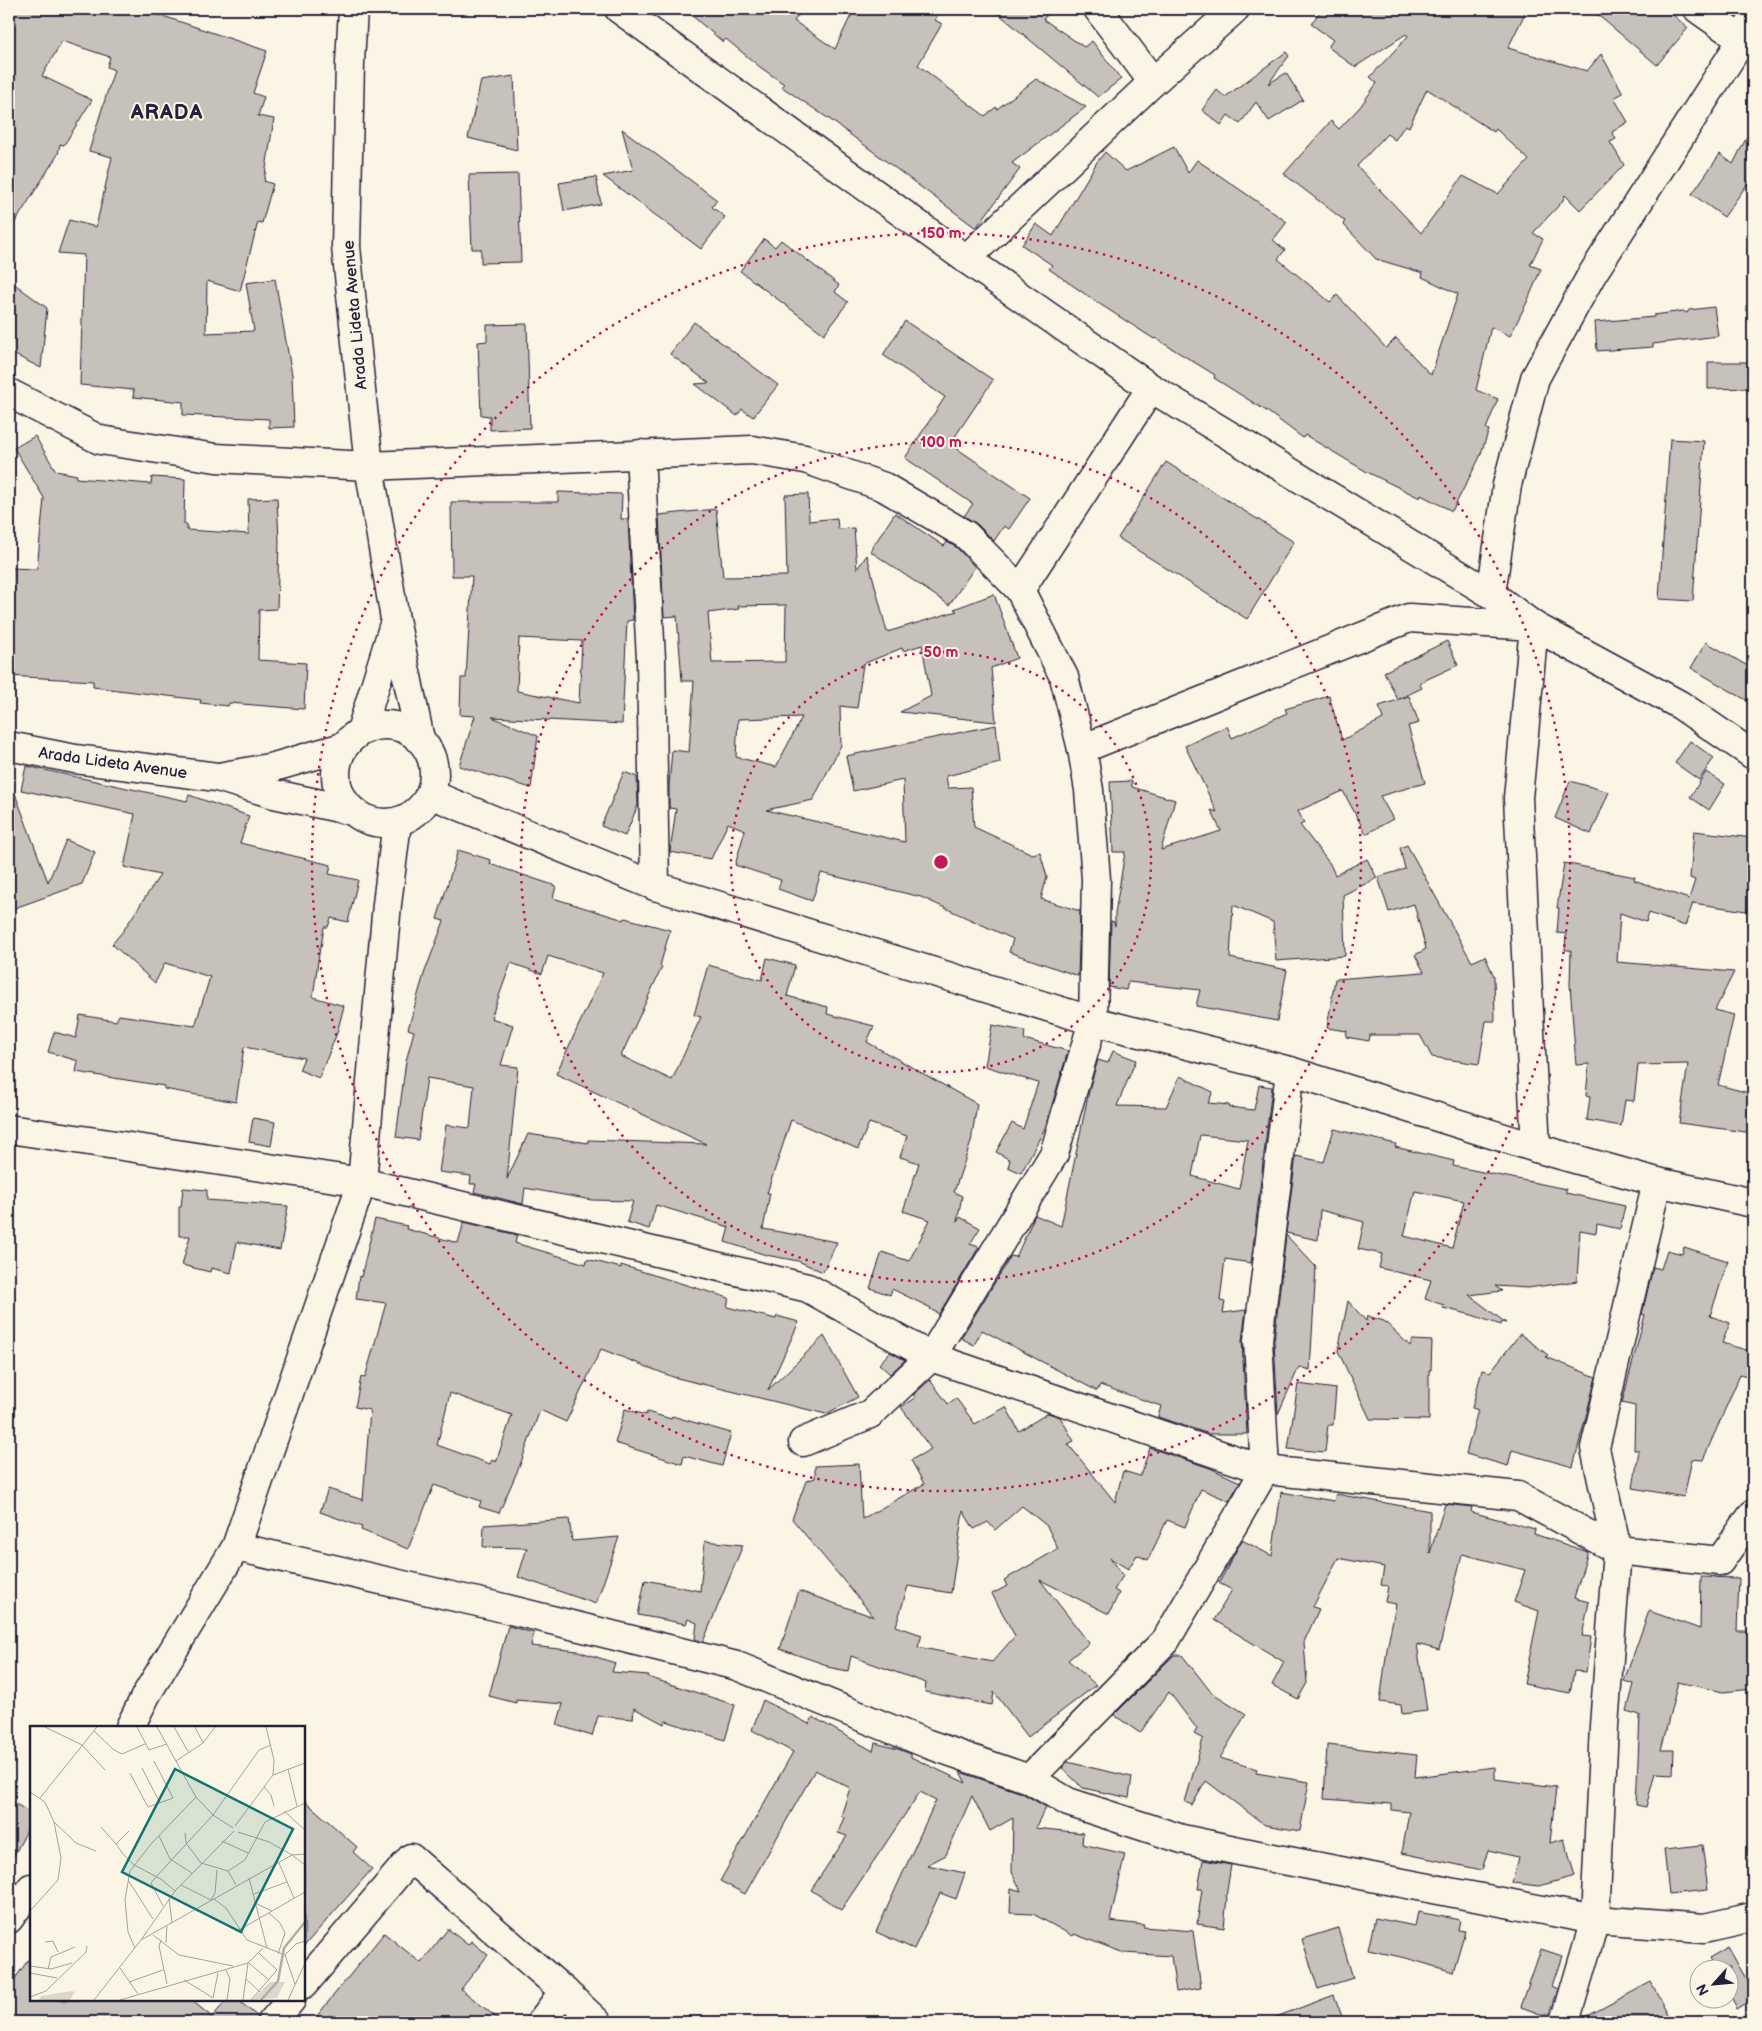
<svg xmlns="http://www.w3.org/2000/svg" width="1762" height="2031" font-family="'Balsamiq Sans',sans-serif">
<rect width="100%" height="100%" fill="#fcf5e5"/>
<filter id="ink" filterUnits="userSpaceOnUse"><feTurbulence type="fractalNoise" baseFrequency=".02" numOctaves="2"/><feDisplacementMap in="SourceGraphic" scale="10" xChannelSelector="R" yChannelSelector="G"/><feConvolveMatrix kernelMatrix="1 2 1 2 8 2 1 2 1" color-interpolation-filters="sRGB"/></filter>
<g filter="url(#ink)">
<g fill="#c6c1bb" stroke="#22223b" fill-rule="evenodd">
<polygon points="9,9 142,9 267,51 253,93 264,97 258,116 274,119 264,181 273,184 262,223 258,222 240,291 207,281 206,333 254,331 246,283 275,279 292,375 294,427 269,428 269,419 183,415 183,402 133,397 134,390 80,385 84,255 58,253 69,220 96,227 112,157 89,151 114,70 107,67 110,57 62,41 42,76 92,100 64,145 60,144 58,154 9,232"/>
<polygon points="684,9 803,9 794,21 835,49 854,9 941,9 935,20 942,24 918,65 985,116 996,107 997,109 1036,79 1086,107 1012,163 1020,169 976,228 832,121 782,87 784,84 760,67 726,39 723,42"/>
<polygon points="993,9 1054,9 1043,19 1084,47 1092,41 1121,79 1098,97"/>
<path d="M1322,9h205l-19,39 79,23 14,-17 22,39 -9,5 14,24 -16,10 4,7 -6,3 14,23 -44,45 -15,-15 -3,7 -29,31 10,6 -13,26 11,4 -14,33 -17,34 -19,-9 -15,63 22,9 -12,30 3,1 -10,29 -27,52 -31,-16 -1,3 -53,-26 -62,-37 -2,3 -35,-26 -54,-34 1,-3 -60,-37 -1,1 -59,-38 -46,-32 3,-4 -30,-20 14,-21 17,12 44,-74 8,-10 21,19 48,-24 14,26 9,-13 90,62 -14,18 12,10 -7,9 52,43 7,-7 49,53 10,-10 35,37 27,-81 -36,-17 1,-4 -47,-14 -33,-35 2,-3 -61,-47 47,-53 8,8 21,-22 17,-24 -7,-6 38,-41 -2,-2 -51,33 -27,-20 5,-7 -22,-16zM1427,89l67,43 2,-3 33,31 -31,34 -35,-18 -42,57 -64,-67 30,-32 8,6 10,-15 4,2z"/>
<polygon points="1591,9 1666,9 1688,28 1657,65"/>
<polygon points="1286,52 1289,56 1268,84 1286,73 1303,100 1269,121 1256,102 1240,124 1228,115 1221,125 1202,110 1217,90 1225,97"/>
<polygon points="514,76 517,150 468,138 481,81"/>
<polygon points="1753,125 1753,176 1724,217 1692,194 1720,154 1733,164"/>
<polygon points="622,129 717,200 712,207 725,217 701,249 603,176 633,170"/>
<polygon points="518,174 521,262 481,263 481,249 472,249 469,175"/>
<polygon points="596,177 601,204 564,211 559,183"/>
<polygon points="764,239 775,247 781,240 839,285 835,292 848,302 824,334 740,271"/>
<polygon points="9,280 47,308 41,368 9,352"/>
<polygon points="1714,307 1718,336 1653,344 1653,347 1597,351 1595,322 1654,317 1654,315 1683,311 1687,313 1689,310"/>
<polygon points="905,321 993,380 950,444 1030,498 1009,529 1004,526 994,541 977,524 964,516 973,504 905,458 945,397 883,355"/>
<polygon points="694,322 778,385 753,417 742,409 737,416 695,384 709,383 670,354"/>
<polygon points="527,324 530,428 490,430 490,416 481,415 478,342 487,341 487,325"/>
<polygon points="1708,362 1753,362 1753,388 1708,389"/>
<polygon points="35,436 56,471 77,475 76,478 151,484 152,477 185,479 184,524 187,524 187,530 249,534 248,499 277,498 279,541 277,609 259,610 258,660 306,663 304,709 229,703 228,706 200,703 201,700 93,687 93,681 9,676 9,568 37,569 44,498 14,448"/>
<polygon points="1670,439 1704,441 1693,601 1659,599"/>
<polygon points="1166,462 1294,542 1247,619 1118,538"/>
<path d="M558,492l64,2 -1,25h7l5,101 -6,1 -5,103 -130,-7 46,19 -7,52 -72,-22 16,-50 -15,-1 1,-37h5l6,-102h-20l-1,-74h107zM519,638l63,3 -3,62 -62,-12z"/>
<path d="M808,494l1,27 28,-3 1,11 16,-1 3,41 10,-14 20,77 70,-21 -3,-2 40,-15 23,64 -26,10 5,54 -96,-10 31,-16 -9,-51 -19,6 -1,-3 -39,16 -6,44 -17,-2 1,39 -28,55 -47,10 139,32 -2,-62 -50,11 -7,-35 150,-31 4,38 -54,13 2,12 23,-1 3,40 58,27 8,-2 7,25 -6,22 39,12 -2,65 -69,-24 4,-13 -92,-42 -100,-24 -9,28 -34,-12 3,-9 -46,-15 10,-35 -17,-7 -17,36 -41,-7 6,-43 -7,-1v-22l3,-36 17,2 5,-71h-12l-5,-65 -13,1 -5,-102 57,-6 7,68 64,-1 -2,-81zM786,605l-1,57 -73,1 -4,-50 31,-4 -1,-3zM802,717l-26,50 -40,-10 2,-38z"/>
<polygon points="895,513 944,546 947,542 956,547 975,567 949,605 870,551"/>
<polygon points="1447,641 1458,665 1419,683 1422,688 1399,699 1409,696 1419,723 1408,726 1425,783 1380,796 1393,819 1366,834 1343,791 1298,811 1304,823 1300,825 1330,864 1335,875 1367,859 1377,878 1343,895 1345,956 1276,961 1273,922 1233,905 1230,958 1287,970 1277,1021 1196,1006 1200,990 1128,982 1126,990 1109,987 1111,921 1114,922 1115,926 1115,914 1125,852 1113,852 1110,782 1132,781 1132,787 1175,800 1161,850 1221,831 1211,810 1217,812 1185,746 1227,726 1232,738 1287,713 1285,709 1329,696 1342,740 1383,719 1379,706 1398,700 1384,672"/>
<polygon points="1706,642 1753,669 1753,704 1691,668"/>
<polygon points="1690,741 1714,758 1699,780 1675,763"/>
<polygon points="26,766 187,801 189,795 249,816 240,843 331,865 329,874 358,880 348,922 331,918 328,927 324,927 321,947 320,947 313,997 344,1006 337,1033 319,1078 299,1070 304,1058 244,1047 236,1102 164,1089 164,1086 76,1072 78,1061 48,1052 54,1032 76,1038 80,1015 116,1021 119,1015 195,1026 210,977 165,963 155,983 112,944 123,931 160,875 124,867 135,814 21,790"/>
<polygon points="624,772 637,777 638,805 625,836 601,826"/>
<polygon points="1706,772 1725,784 1709,810 1690,797"/>
<polygon points="1570,781 1609,792 1591,834 1555,818"/>
<polygon points="9,783 11,783 48,882 66,840 95,852 82,884 9,910"/>
<polygon points="1694,831 1753,838 1753,912 1693,903 1685,926 1649,913 1646,922 1620,913 1617,962 1734,972 1715,1010 1734,1015 1718,1085 1753,1094 1753,1133 1679,1123 1688,1064 1638,1065 1634,1101 1625,1100 1621,1126 1587,1120 1590,1097 1586,1096 1589,1064 1576,1065 1570,984 1571,950 1565,950 1566,934 1557,933 1559,908 1557,908 1564,863 1635,877 1634,880 1689,899 1695,880 1690,878"/>
<polygon points="1407,845 1472,962 1485,956 1494,976 1495,1021 1486,1021 1479,1064 1432,1057 1420,1035 1370,1035 1369,1041 1346,1037 1347,1031 1327,1028 1335,979 1424,972 1415,955 1426,949 1414,904 1389,912 1378,877 1405,869 1400,848"/>
<path d="M458,850l33,10 -1,4 66,22 -3,12 71,22 1,-2 45,12 -10,36 2,1 -41,89 51,24 29,-63 -7,-2 14,-50 54,15 5,-22 28,7 -8,31 41,11 -1,7 47,12 -7,16 110,62 -6,38 -17,50 8,4 -5,26 3,-5 20,11 -10,16 9,3 -40,67 -9,-5 1,-1 -39,-19 -2,6 -20,-7 12,-36 27,9 21,-41 -27,-9 16,-48 -19,-6 7,-21 -38,-13 -11,26 -67,-29 -24,73h3l-7,36 74,13 -14,30 -25,-11 -32,-6 -41,-13 4,-15 -73,-22 -7,24 -22,-7 6,-21 -41,-1 -67,-12 -2,16 -49,-12 2,-8h-6l1,-8 -32,-4 7,-47 24,3 4,-42 -47,-8 -9,62 -22,-3 10,-76 8,-30 -6,-2 16,-55 20,-53 -7,-2zM548,956l55,17 -47,101 150,70 -118,-4v3l-60,-9 -21,45 11,-112 -17,-2 12,-40 -22,-7 20,-55 31,11z"/>
<polygon points="992,1025 1025,1031 1024,1039 1068,1051 1045,1128 1021,1173 1008,1167 1010,1160 996,1152 1012,1123 1023,1129 1038,1083 985,1066"/>
<path d="M1113,1051l23,9 -19,46 49,1 14,-31 33,16 -5,11 21,2v2l25,3 5,-25 13,2 -21,176 -26,-4 -5,42 5,1 -2,11 23,-3 -4,31 5,93h-38l-51,-17 3,-11 -61,-21 -3,6 -115,-61 -8,15 -13,-7 50,-82 5,1 19,-42 26,11 29,-140 8,-26 10,3zM1200,1135l48,5 -9,49 -47,-13z"/>
<polygon points="253,1118 275,1122 271,1146 249,1142"/>
<path d="M1334,1129l62,15 -1,3 59,14 -1,5 113,23v4l59,13 -5,23 -23,-5 -1,9 -16,-3 -3,51 -49,7 -33,-2 7,5 -33,4 37,28 -4,-1 -1,3 -29,-10 -29,-7 1,-3 -19,-6 6,-19 -52,-12 3,-14 -24,-5 6,-27 -44,-12 -2,30 -32,-7 10,-77 28,6zM1415,1191l49,10 -12,47 -48,-12z"/>
<polygon points="183,1188 207,1190 207,1200 288,1206 280,1250 237,1242 231,1273 211,1268 210,1272 182,1265 190,1236 179,1236 179,1207 181,1207"/>
<path d="M375,1219l32,7 -1,3 52,14 6,-21 53,13 -2,8 71,21 1,-5 34,9v-3l108,33 -2,9 49,12 1,-3 22,6 -31,68 56,-54 34,61 -32,17 -153,-37 -72,-28 -35,73 -26,-12 -20,55 -21,48 -20,-6 2,-6 -47,-16 -26,64 -47,-19 1,-3 -42,-15 8,-23 35,11 7,-90 -15,-3 6,-30 4,1 21,-75 -30,-4 3,-23 2,1zM450,1393l62,22 -16,47 -4,-2 -2,4 -53,-19z"/>
<polygon points="1286,1235 1316,1267 1310,1370 1299,1367 1278,1414 1274,1341"/>
<polygon points="1684,1247 1728,1261 1710,1316 1730,1323 1722,1343 1753,1352 1753,1379 1740,1375 1703,1460 1692,1459 1684,1497 1633,1488 1639,1450 1634,1450 1635,1406 1622,1403 1645,1315 1642,1314 1653,1267 1661,1269 1667,1250 1682,1254"/>
<polygon points="1348,1301 1366,1321 1367,1316 1384,1321 1410,1346 1412,1340 1432,1341 1431,1370 1429,1370 1429,1420 1370,1419 1338,1351"/>
<polygon points="1520,1334 1548,1355 1546,1357 1596,1377 1573,1467 1512,1450 1508,1466 1466,1454 1478,1410 1472,1408 1482,1370 1490,1372"/>
<polygon points="890,1352 905,1360 890,1374 879,1364"/>
<path d="M930,1380l18,24 8,-6 19,26 31,-17 13,24 29,-18 12,4 14,24 -6,3 47,58 8,-31 17,5 10,-28 60,20 30,14 -11,19 -28,-12 -16,38 -18,-7 -19,40 -11,-5 -9,14 -18,-11 13,18 -9,14 5,3 -10,21 -69,-34 49,63 -21,17 28,25 -68,52 -34,-45 -2,13 -67,-13 1,-9 -75,-27 -3,15 -21,-4v-2l-47,-16 19,-58 75,26 -82,-98 14,-38 9,-3v-12l44,-2 3,55 62,-35 -13,-24 20,-11 -30,-42 15,-10 -3,-2zM1022,1506l25,20 11,23 -54,31 3,6 -15,8 23,42 -23,26 -74,-15 4,-12 -26,-9 12,-40 43,7 12,-82 11,18 14,-7 7,8z"/>
<polygon points="1298,1384 1336,1389 1333,1425 1328,1425 1325,1452 1288,1449"/>
<polygon points="625,1409 646,1415 647,1412 671,1419 672,1416 731,1433 722,1466 684,1456 682,1464 615,1443"/>
<polygon points="1281,1492 1334,1501 1336,1494 1430,1511 1430,1553 1445,1504 1472,1507 1471,1512 1535,1529 1534,1534 1588,1552 1574,1598 1589,1602 1582,1636 1591,1637 1586,1672 1574,1671 1570,1693 1524,1684 1539,1611 1514,1602 1525,1570 1462,1554 1439,1650 1417,1644 1427,1711 1402,1714 1401,1705 1380,1702 1387,1649 1396,1604 1385,1602 1388,1586 1381,1585 1384,1567 1338,1558 1313,1607 1319,1609 1304,1642 1307,1683 1298,1699 1272,1685 1284,1662 1214,1620 1232,1590 1219,1583 1242,1540 1272,1556"/>
<polygon points="569,1519 572,1541 619,1537 596,1604 518,1577 527,1548 483,1547 484,1525"/>
<polygon points="705,1541 743,1545 703,1642 695,1639 697,1623 688,1619 686,1624 638,1615 645,1580 700,1591"/>
<polygon points="1701,1577 1739,1578 1737,1631 1753,1631 1753,1689 1723,1692 1678,1682 1661,1750 1674,1750 1673,1774 1655,1773 1646,1807 1636,1805 1640,1715 1627,1711 1634,1684 1624,1681 1649,1611 1700,1629"/>
<polygon points="508,1626 534,1633 531,1646 578,1651 615,1663 612,1672 649,1675 648,1677 735,1705 725,1740 666,1721 664,1724 634,1708 633,1719 598,1716 592,1736 557,1725 563,1704 516,1700 516,1703 489,1696"/>
<polygon points="1174,1655 1182,1655 1211,1692 1246,1714 1220,1758 1257,1769 1256,1773 1309,1782 1300,1831 1265,1825 1206,1781 1192,1805 1185,1802 1203,1739 1194,1734 1197,1729 1169,1692 1140,1733 1114,1715"/>
<polygon points="763,1700 809,1724 813,1717 873,1751 875,1743 898,1749 911,1754 911,1757 966,1783 960,1772 1022,1793 1046,1807 1035,1828 1083,1833 1082,1844 1125,1854 1110,1921 1144,1925 1143,1927 1193,1931 1201,1988 1176,1992 1171,1956 1124,1953 1074,1934 1073,1936 1033,1914 1010,1913 1011,1888 1021,1891 1012,1872 1013,1818 990,1831 972,1796 946,1855 927,1865 965,1873 956,1899 940,1893 914,1949 876,1932 936,1800 920,1792 841,1910 811,1890 847,1836 838,1833 844,1817 841,1816 850,1788 815,1770 745,1894 720,1881 793,1752 752,1730"/>
<polygon points="1327,1745 1417,1755 1415,1777 1495,1767 1495,1779 1556,1787 1550,1843 1564,1839 1575,1876 1539,1886 1512,1883 1518,1857 1488,1850 1482,1870 1402,1853 1409,1812 1392,1810 1392,1804 1324,1799"/>
<polygon points="1067,1762 1132,1777 1129,1798 1083,1788 1062,1768"/>
<polygon points="9,1800 31,1813 31,1823 9,1865"/>
<polygon points="304,1800 357,1847 353,1852 372,1869 304,1946"/>
<polygon points="1702,1845 1708,1890 1669,1894 1664,1849"/>
<polygon points="1203,1860 1231,1865 1226,1897 1227,1897 1224,1928 1197,1924 1202,1889 1198,1889"/>
<polygon points="1418,1912 1460,1920 1458,1930 1465,1931 1453,1972 1406,1958 1368,1950 1375,1918 1415,1926"/>
<polygon points="1338,1928 1353,1978 1318,1989 1302,1939"/>
<polygon points="448,1929 468,1945 471,1941 488,1955 461,1989 502,2022 312,2022 384,1933 421,1963"/>
<polygon points="1728,1948 1753,1992 1753,1998 1737,2008 1730,1995 1730,1968 1714,1968 1709,1959"/>
<polygon points="1541,1949 1562,1956 1552,1986 1558,1989 1550,2014 1540,2014 1521,2007"/>
<polygon points="31,1956 31,2000 191,2000 212,2017 227,2000 238,2000 258,2017 257,2022 9,2022 9,1987"/>
<polygon points="1651,1982 1669,2016 1657,2022 1581,2022 1582,2019"/>
<polygon points="1334,1995 1344,2022 1268,2022 1268,2020"/>
</g>
<g fill="none" stroke-linecap="round" stroke-linejoin="round">
<g stroke="#22223b" stroke-width="31">
<g id="minor">
<polyline points="619,9 966,259 1151,388 1491,594 1534,626 1680,705 1753,755"/>
<polyline points="1098,9 1153,82"/>
<polyline points="1698,9 1742,40"/>
<polyline points="966,259 1153,82 1235,9"/>
<polyline points="9,393 100,440 216,458 369,466 752,450 805,459 884,487 966,535 1020,590 1064,677 1082,749 1089,790 1096,879 1093,1021 1054,1154 931,1357 870,1414 803,1442"/>
<polyline points="640,454 651,659 655,886"/>
<polyline points="1020,590 1151,388"/>
<polyline points="1491,594 1507,485 1535,378 1591,276 1742,40 1753,19"/>
<polyline points="1082,749 1409,618 1534,626 1518,798 1536,1148"/>
<polyline points="9,1129 362,1182 808,1288 931,1357 1265,1470 1518,1496 1617,1550 1720,1561 1753,1514"/>
<polyline points="236,1547 495,1606 737,1666 928,1744 1029,1779 1068,1802 1182,1839 1278,1859 1595,1920 1704,1928 1753,1917"/>
<polyline points="1029,1779 1166,1640 1265,1470 1258,1340 1290,1071"/>
<polyline points="304,1984 411,1858 564,1991 597,2022"/>
<polyline points="272,2022 291,2000"/>
<polyline points="541,2022 564,1991"/>
<polyline points="1565,2022 1595,1920 1604,1726 1617,1550 1595,1448 1657,1182"/>
</g>
</g>
<g stroke="#22223b" stroke-width="31">
<g id="tertiary">
<polyline points="430,794 655,886 1093,1021 1290,1071 1536,1148 1657,1182 1753,1203"/>
<polyline points="130,1727 146,1695 236,1547 362,1182 387,904 397,822"/>
<polyline points="9,1919 31,1888"/>
</g>
</g>
<g stroke="#22223b" stroke-width="31">
<g id="trunk">
<polyline points="353,9 350,62 346,247 369,466 395,619 420,739"/>
<circle cx="385" cy="774" r="49"/>
<polyline points="361,731 395,621"/>
<polyline points="9,746 75,759 217,777 274,794 353,811"/>
<polyline points="224,776 274,767 343,747"/>
</g>
</g>
<use href="#minor" stroke="#fcf5e5" stroke-width="28"/>
<use href="#tertiary" stroke="#fcf5e5" stroke-width="28"/>
<use href="#trunk" stroke="#fcf5e5" stroke-width="28"/>
</g>
</g>
<g fill="none" stroke="#c2185b" stroke-width="2.5" stroke-dasharray="2.5 5">
<circle cx="941" cy="862" r="210"/>
<circle cx="941" cy="862" r="420"/>
<circle cx="941" cy="862" r="629"/>
</g>
<g text-anchor="middle" stroke-width="4" stroke-linejoin="round" paint-order="stroke">
<g font-size="16" fill="#22223b" stroke="#fcf5e5">
<text transform="translate(354 315) rotate(-95)" y="6">Arada Lideta Avenue</text>
<text transform="translate(113 762) rotate(8)" y="6">Arada Lideta Avenue</text>
</g>
<g font-size="21" font-weight="bold" letter-spacing="1" fill="#22223b" stroke="#fcf5e5">
<text x="167" y="119">ARADA</text>
</g>
</g>
<g transform="translate(30 1726)">
<rect width="275" height="275" fill="#fcf5e5"/>
<path d="M240,256h15l-8,16 -25,2zM42,265l3,1 -5,8h-35h4l2,-4z" fill="#dcd6cc"/>
<path fill="none" stroke="#b2adab" stroke-width="2.5" d="M231,274l17,-19 6,-33 21,-26"/>
<path fill="none" stroke="#a5a1a1" stroke-width="1" d="M15,1l37,18 23,25M107,1l12,23 18,-6M127,1l39,70 17,18 20,13M144,1l15,26M165,1l8,16M64,5l20,19 8,4 23,-10M146,35l27,-18 12,-16M112,42l18,35M258,43l9,37M100,47l18,34 25,-9 -19,-37M243,49l32,-12M234,61l7,8 3,11M0,66l15,10 9,20 22,21 20,8M10,72l57,-71M254,85l21,19M205,100l38,-51 1,-15 -8,-33M71,101l15,17M99,105l-13,13 7,10 11,11 27,14 14,12M208,106l31,10 23,13 13,-1M155,107l1,10 15,20 27,8 17,-11 20,-38 40,-19M129,110l11,23 22,14M192,115l26,12M249,137l15,35M198,145l8,14M219,152l18,70M98,154l25,39M151,159l30,15 4,-7 2,-23M224,168l33,-12M139,172l3,25M184,173l12,9 21,32 38,15 10,29M227,178l15,7M133,180l-12,-23 4,-5 58,-63 46,-65 12,-5M0,185l28,-31 3,-22 -7,-36M239,187l11,10 5,10 -7,21M209,204l66,-38M123,209l26,20 54,11M111,214l34,-49 59,-60M131,214l-2,6 8,38M15,216l8,-1 5,11M136,217l1,-17M105,222l-7,-16 -3,-32 5,-29 21,-27 45,-47M255,229l11,-11 9,-3M219,237l20,17M0,240l21,3 21,-6M90,242l18,26M18,243l3,-12 24,-10M196,244l4,9 -3,21M0,247l27,5M216,253l14,13M154,254l29,18 5,-25M99,256l34,-12M0,271l16,-6 40,-39 1,-6M64,274l47,-60 151,-85 13,10M90,274l128,-37 15,-15M213,274l5,-37M221,274l26,-30 -18,-17M258,274l17,-37"/>
<path fill="#0f766e" fill-opacity="0.15" stroke="#0f766e" stroke-width="2.5" d="M145,43l118,60 -52,103 -119,-60z"/>
<rect width="275" height="275" fill="none" stroke="#22223b" stroke-width="2.5"/>
</g>
<circle cx="941" cy="862" r="8" fill="#c2185b" stroke="#fcf5e5" stroke-width="2.5"/>
<g font-size="15" text-anchor="middle" font-weight="bold" fill="#c2185b" stroke="#fcf5e5" stroke-width="4" stroke-linejoin="round" paint-order="stroke">
<text x="941" y="238">150 m</text>
<text x="941" y="447">100 m</text>
<text x="941" y="657">50 m</text>
</g>
<rect width="1762" height="2031" fill="none" stroke="#fcf5e5" stroke-width="30"/>
<rect x="15" y="15" width="1732" height="2001" fill="none" stroke="#22223b" stroke-width="2" filter="url(#ink)"/>
<g transform="translate(1714 1984) rotate(243)"><circle r="24" fill="#fcf5e5" stroke="#a5a1a1"/>
<path d="M0-4L9 19L0 12L-9 19Z" fill="#22223b"/>
<text y="-8" font-size="14" font-weight="bold" text-anchor="middle" fill="#22223b">N</text>
</g>
</svg>
